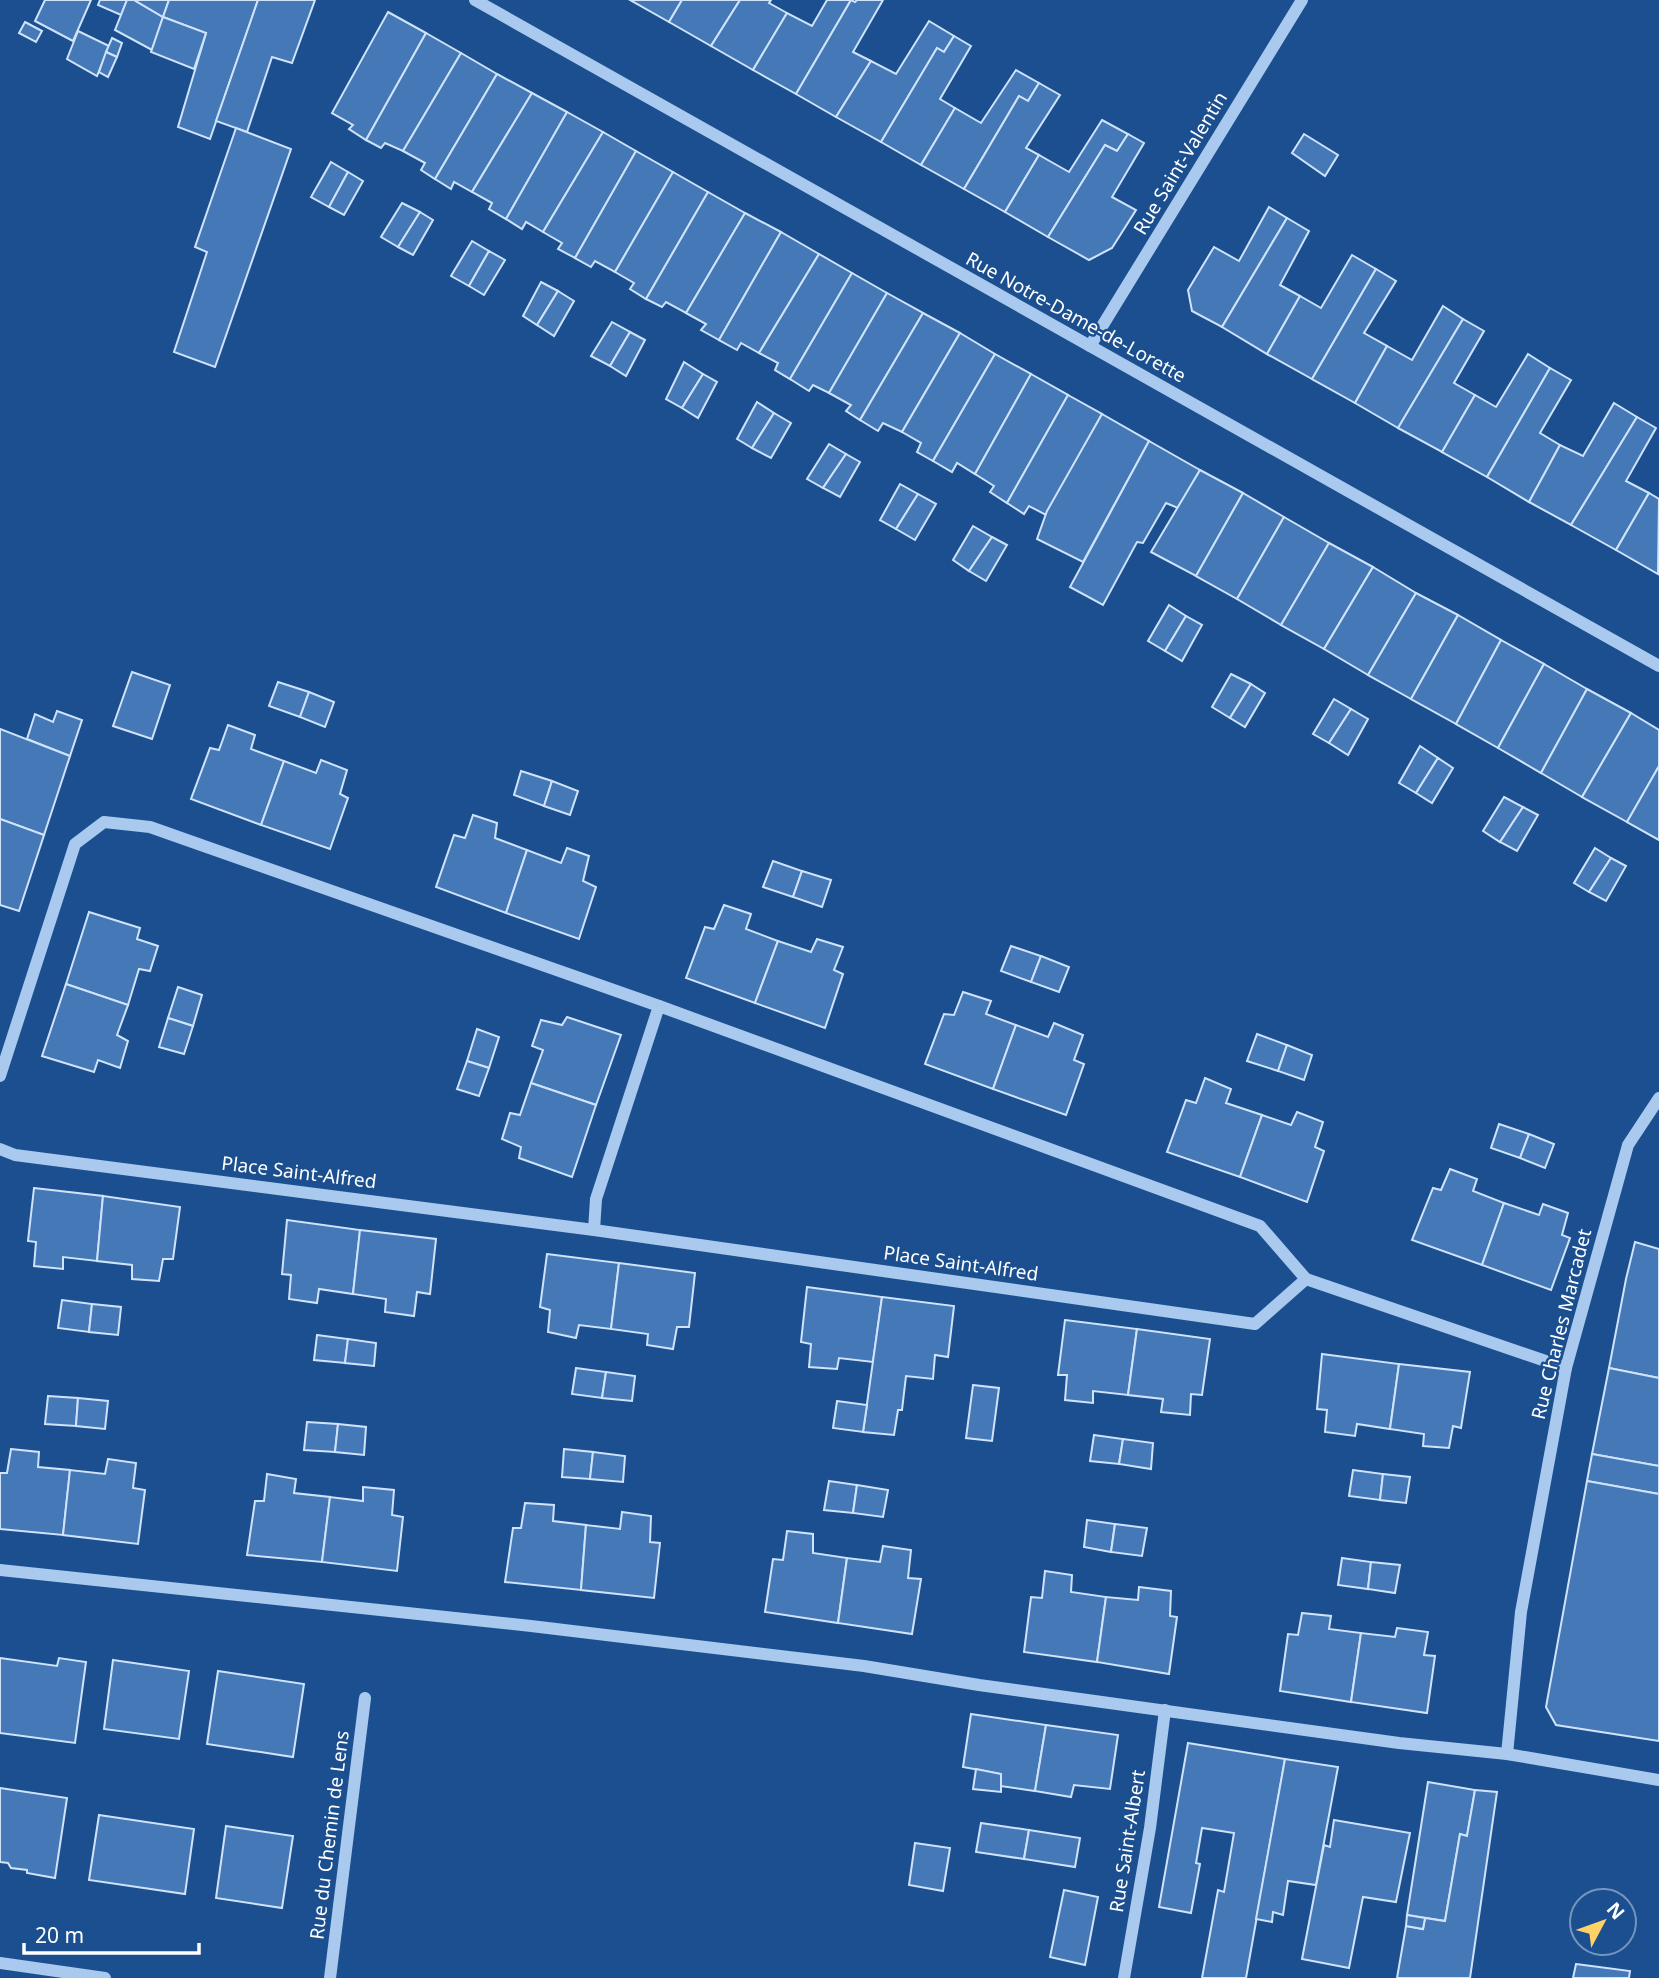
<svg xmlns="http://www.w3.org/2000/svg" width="1659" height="1978" font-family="'Noto Sans',sans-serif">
<rect width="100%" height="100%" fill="#1b4f8f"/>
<g fill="#4478b7" stroke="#cfe3fa" stroke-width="2">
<polygon points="45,0 91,0 73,41 35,21"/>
<polygon points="100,0 127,0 121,15 98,5"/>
<polygon points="127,0 134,0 163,17 152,50 115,30"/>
<polygon points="134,0 169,0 163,17"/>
<polygon points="169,0 258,0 210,139 178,127 206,33 163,17"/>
<polygon points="258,0 315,0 292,63 272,57 247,132 216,121"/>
<polygon points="630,0 682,0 669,22"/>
<polygon points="682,0 740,0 711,46 669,22"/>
<polygon points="740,0 771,0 769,3 787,13 753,70 711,46"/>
<polygon points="827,0 851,0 796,94 753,70 787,13 812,26"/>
<polygon points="851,0 855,2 857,0 883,0 853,52 871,61 836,117 796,94"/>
<polygon points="388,12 426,33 366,140 349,129 353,125 332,113"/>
<polygon points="163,17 206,33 194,69 151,52"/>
<polygon points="929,21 954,36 944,52 937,48 881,142 836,117 871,61 896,74"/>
<polygon points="25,22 42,31 36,42 19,33"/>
<polygon points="78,31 109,46 97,76 67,59"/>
<polygon points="426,33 461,53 403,151 385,143 381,148 366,140"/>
<polygon points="954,36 971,46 940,99 955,108 921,165 881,142 937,48 944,52"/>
<polygon points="112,38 122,43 117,57 106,52"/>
<polygon points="106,52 117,57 108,77 99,72"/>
<polygon points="461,53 497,74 435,179 421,170 425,163 403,151"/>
<polygon points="1016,70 1039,83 1028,101 1019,96 964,189 921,165 955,108 981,123"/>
<polygon points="497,74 532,93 472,192 454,182 451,189 435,179"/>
<polygon points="1039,83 1060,95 1026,148 1039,155 1005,212 964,189 1019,96 1028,101"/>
<polygon points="532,93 567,112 506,219 489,209 492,203 472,192"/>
<polygon points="567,112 603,132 543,232 526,222 522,229 506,219"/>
<polygon points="1102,120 1128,134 1117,151 1105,145 1048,237 1005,212 1039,155 1069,172"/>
<polygon points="236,128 291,149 215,367 174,352 207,252 195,247"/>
<polygon points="603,132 636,151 575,258 558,249 562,243 543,232"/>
<polygon points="1128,134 1144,143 1112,197 1136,210 1112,248 1089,260 1048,237 1105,145 1117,151"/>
<polygon points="1304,134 1338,155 1325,176 1292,153"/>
<polygon points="636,151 673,172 615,272 595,261 591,267 575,258"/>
<polygon points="331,162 348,172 329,207 311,197"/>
<polygon points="348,172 363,181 344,215 329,207"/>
<polygon points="673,172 708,192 646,299 630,289 634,283 615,272"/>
<polygon points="708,192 745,213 686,313 666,302 662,307 646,299"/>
<polygon points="402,203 420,212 398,247 381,237"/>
<polygon points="1269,207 1287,218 1222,327 1192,311 1188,290 1214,247 1239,261"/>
<polygon points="420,212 433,220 413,255 398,247"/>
<polygon points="745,213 781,232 719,340 701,330 706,324 686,313"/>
<polygon points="1287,218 1309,231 1280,285 1300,296 1267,354 1222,327"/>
<polygon points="781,232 819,254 759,353 741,343 737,350 719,340"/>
<polygon points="472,241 489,251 469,286 451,276"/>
<polygon points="489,251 505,260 484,295 469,286"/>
<polygon points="819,254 852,273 790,379 775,370 778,363 759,353"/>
<polygon points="1352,255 1376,269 1312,379 1267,354 1300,296 1321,308"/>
<polygon points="1376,269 1396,281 1364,333 1387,346 1355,403 1312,379"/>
<polygon points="852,273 887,293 829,393 813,385 809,391 790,379"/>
<polygon points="541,282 558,291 537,325 523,316"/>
<polygon points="558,291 574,301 554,336 537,325"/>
<polygon points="887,293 923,313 860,420 846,411 851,405 829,393"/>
<polygon points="1443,306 1463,319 1398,428 1355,403 1387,346 1412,360"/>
<polygon points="923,313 960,333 902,432 883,423 878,431 860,420"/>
<polygon points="1463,319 1484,331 1454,383 1475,395 1442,452 1398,428"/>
<polygon points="612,322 630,332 610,366 591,356"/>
<polygon points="630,332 645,340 626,376 610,366"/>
<polygon points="960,333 995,354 933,461 917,452 921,443 902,432"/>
<polygon points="995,354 1031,374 975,474 957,463 952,472 933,461"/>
<polygon points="1528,354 1550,368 1487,477 1442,452 1475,395 1496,407"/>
<polygon points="684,362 703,374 682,408 666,399"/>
<polygon points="1550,368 1571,380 1540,433 1560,445 1529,502 1487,477"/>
<polygon points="703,374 717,382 698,418 682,408"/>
<polygon points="1031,374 1068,395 1007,503 990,492 994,486 975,474"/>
<polygon points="1068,395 1102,414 1046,515 1029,506 1024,514 1007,503"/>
<polygon points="757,402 774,413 752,448 737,439"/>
<polygon points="1614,403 1637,417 1571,525 1529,502 1560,445 1583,456"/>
<polygon points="774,413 791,423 771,458 752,448"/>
<polygon points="1102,414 1149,441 1083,562 1037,539 1047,511"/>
<polygon points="1637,417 1656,428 1626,481 1649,493 1616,550 1571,525"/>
<polygon points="1149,441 1200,470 1178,508 1166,503 1143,543 1137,542 1103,605 1070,587"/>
<polygon points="829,444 846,454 823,488 807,479"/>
<polygon points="846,454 860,462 840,497 823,488"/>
<polygon points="1200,470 1243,493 1196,576 1151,552"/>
<polygon points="900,484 918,494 896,529 880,520"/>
<polygon points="1243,493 1284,517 1237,599 1196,576"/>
<polygon points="1649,493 1659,499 1658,574 1616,550"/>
<polygon points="918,494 936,504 915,540 896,529"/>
<polygon points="1284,517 1329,543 1281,625 1237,599"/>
<polygon points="973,526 992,537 969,571 953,560"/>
<polygon points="992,537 1007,545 986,581 969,571"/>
<polygon points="1329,543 1373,567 1324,649 1281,625"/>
<polygon points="1373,567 1416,593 1368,675 1324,649"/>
<polygon points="1416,593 1458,615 1411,699 1368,675"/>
<polygon points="1169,605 1186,616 1165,651 1148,641"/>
<polygon points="1458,615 1501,640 1456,724 1411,699"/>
<polygon points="1186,616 1202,625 1182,661 1165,651"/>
<polygon points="1501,640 1544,664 1498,748 1456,724"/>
<polygon points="1544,664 1587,689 1541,773 1498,748"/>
<polygon points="132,672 170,685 152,739 113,726"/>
<polygon points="1231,674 1251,684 1230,718 1212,707"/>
<polygon points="278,682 309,692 300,717 269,706"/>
<polygon points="1251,684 1265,693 1245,727 1230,718"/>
<polygon points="1587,689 1631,713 1582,797 1541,773"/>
<polygon points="309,692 334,702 325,727 300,717"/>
<polygon points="1334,699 1351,709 1329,743 1313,734"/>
<polygon points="1351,709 1368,719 1348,755 1329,743"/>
<polygon points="57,711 82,720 70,756 27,739 35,714 53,722"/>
<polygon points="1631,713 1659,730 1659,766 1627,822 1582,797"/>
<polygon points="228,725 255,735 251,749 284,761 261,825 191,799 210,748 219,750"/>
<polygon points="0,729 70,756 44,835 0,819"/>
<polygon points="1420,746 1438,758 1416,793 1399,783"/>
<polygon points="1438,758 1453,768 1432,803 1416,793"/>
<polygon points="321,760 347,770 340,794 348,798 330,849 261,825 284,761 316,773"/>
<polygon points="1659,766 1659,840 1627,822"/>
<polygon points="521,771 552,781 544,806 514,795"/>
<polygon points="552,781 578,791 570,815 544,806"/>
<polygon points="1504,797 1523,807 1500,842 1483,831"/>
<polygon points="1523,807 1538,815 1517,851 1500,842"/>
<polygon points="473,815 497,823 495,838 527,850 506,913 436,887 454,835 465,838"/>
<polygon points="0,819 44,835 19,911 0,905"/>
<polygon points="567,848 589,856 583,881 596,887 579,939 506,913 527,850 561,863"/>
<polygon points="1595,848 1611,858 1589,892 1574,883"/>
<polygon points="1611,858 1626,866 1606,901 1589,892"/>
<polygon points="773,861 802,871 793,897 763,887"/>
<polygon points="802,871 831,880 822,907 793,897"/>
<polygon points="724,905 751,914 746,929 778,941 755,1003 686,978 705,927 714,929"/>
<polygon points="89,912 140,928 137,939 158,946 150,971 139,969 128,1005 66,984"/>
<polygon points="817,939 843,947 834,970 843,974 825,1028 755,1003 778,941 811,952"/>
<polygon points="1011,946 1041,956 1031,982 1001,971"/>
<polygon points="1041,956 1069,967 1059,992 1031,982"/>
<polygon points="66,984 128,1005 117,1035 128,1041 120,1068 98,1060 94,1072 42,1056"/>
<polygon points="178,987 202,995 193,1026 168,1018"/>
<polygon points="963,992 991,1001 986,1014 1016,1025 993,1089 925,1064 944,1014 954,1015"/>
<polygon points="567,1017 621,1035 596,1105 531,1083 543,1050 532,1046 541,1020 562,1025"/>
<polygon points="168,1018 193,1026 184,1054 159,1047"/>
<polygon points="1054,1023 1083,1035 1074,1060 1084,1064 1066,1115 993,1089 1016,1025 1048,1037"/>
<polygon points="477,1029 499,1037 489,1068 467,1061"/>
<polygon points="1257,1034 1287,1045 1278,1071 1247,1061"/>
<polygon points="1287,1045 1312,1055 1304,1080 1278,1071"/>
<polygon points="467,1061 489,1068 479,1096 457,1089"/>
<polygon points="1205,1078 1231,1089 1226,1103 1262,1115 1240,1177 1167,1152 1186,1100 1196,1103"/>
<polygon points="531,1083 596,1105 572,1177 519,1158 521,1147 502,1139 510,1113 520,1115"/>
<polygon points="1297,1112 1323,1122 1315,1147 1324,1151 1307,1202 1240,1177 1262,1115 1291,1125"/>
<polygon points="1499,1124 1529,1134 1520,1158 1491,1148"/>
<polygon points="1529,1134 1554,1144 1545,1168 1520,1158"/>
<polygon points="1450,1169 1477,1179 1473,1191 1504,1203 1482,1265 1412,1240 1433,1188 1441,1190"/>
<polygon points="34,1188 103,1196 97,1261 63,1257 63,1269 34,1266 36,1242 28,1241"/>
<polygon points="103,1196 180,1207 173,1259 163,1259 159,1281 132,1279 132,1265 97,1261"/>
<polygon points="1504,1203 1539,1215 1543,1204 1568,1213 1562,1235 1570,1238 1551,1290 1482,1265"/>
<polygon points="287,1220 360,1230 353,1294 319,1289 317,1303 289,1299 291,1275 282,1274"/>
<polygon points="360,1230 436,1239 430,1294 417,1292 414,1316 385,1312 386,1299 353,1294"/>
<polygon points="1635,1242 1659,1249 1659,1378 1609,1368 1626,1279"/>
<polygon points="547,1254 619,1263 611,1329 579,1325 576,1338 548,1332 550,1310 540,1307"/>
<polygon points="619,1263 695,1273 689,1327 677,1327 673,1349 647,1345 648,1334 611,1329"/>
<polygon points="807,1287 882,1297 873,1362 839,1358 837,1369 809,1367 811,1344 801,1342"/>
<polygon points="882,1297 954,1306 948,1357 935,1355 933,1379 906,1376 902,1410 898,1410 894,1435 863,1432"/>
<polygon points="62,1300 92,1304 89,1332 58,1328"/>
<polygon points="92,1304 121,1307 118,1335 89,1332"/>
<polygon points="1065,1320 1137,1329 1128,1395 1093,1391 1093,1403 1065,1400 1067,1375 1058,1375"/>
<polygon points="1137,1329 1210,1339 1202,1395 1191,1394 1190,1415 1161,1412 1163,1399 1128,1395"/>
<polygon points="317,1335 348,1339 345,1363 314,1360"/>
<polygon points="348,1339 376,1343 374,1366 345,1363"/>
<polygon points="1322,1354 1399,1364 1390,1429 1357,1424 1355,1436 1325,1432 1327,1410 1317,1409"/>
<polygon points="1399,1364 1470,1372 1461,1428 1453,1426 1449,1448 1423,1446 1424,1434 1390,1429"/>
<polygon points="576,1368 606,1372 602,1398 572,1394"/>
<polygon points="1609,1368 1659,1378 1659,1466 1592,1454"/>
<polygon points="606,1372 635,1376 632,1401 602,1398"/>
<polygon points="973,1385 999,1388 992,1441 966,1438"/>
<polygon points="48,1396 78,1398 76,1426 45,1424"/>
<polygon points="78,1398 108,1401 105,1429 76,1426"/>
<polygon points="837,1401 867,1405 863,1432 833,1428"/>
<polygon points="307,1422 338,1424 335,1452 304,1450"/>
<polygon points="338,1424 366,1427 364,1455 335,1452"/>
<polygon points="1094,1435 1123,1439 1119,1464 1090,1461"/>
<polygon points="1123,1439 1153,1443 1151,1469 1119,1464"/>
<polygon points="11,1449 39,1452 38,1467 70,1470 63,1535 0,1529 0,1473 7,1473"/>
<polygon points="564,1449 593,1452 590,1479 562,1477"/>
<polygon points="593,1452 625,1456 623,1482 590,1479"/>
<polygon points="1592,1454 1659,1466 1659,1494 1587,1481"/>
<polygon points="108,1459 136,1463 133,1488 145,1490 138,1544 63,1535 70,1470 105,1474"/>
<polygon points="1353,1470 1383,1474 1380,1500 1349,1496"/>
<polygon points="267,1474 296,1479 294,1493 330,1497 322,1562 247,1555 255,1501 264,1501"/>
<polygon points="1383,1474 1410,1477 1406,1503 1380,1500"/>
<polygon points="829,1481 857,1485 853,1513 824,1510"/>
<polygon points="1587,1481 1659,1494 1659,1741 1556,1725 1546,1707"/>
<polygon points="857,1485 888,1490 883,1517 853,1513"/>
<polygon points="363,1487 394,1490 392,1515 403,1517 397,1571 322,1562 330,1497 363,1501"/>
<polygon points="525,1503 554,1505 553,1521 586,1525 581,1590 505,1582 513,1528 521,1528"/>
<polygon points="622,1512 651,1516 650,1542 660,1543 654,1598 581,1590 586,1525 620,1529"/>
<polygon points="1087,1520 1115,1524 1111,1552 1084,1547"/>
<polygon points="1115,1524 1147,1528 1142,1556 1111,1552"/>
<polygon points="787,1531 813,1534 813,1553 847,1558 838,1623 765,1612 773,1559 783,1560"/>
<polygon points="883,1546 911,1550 908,1578 921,1579 912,1634 838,1623 847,1558 880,1562"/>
<polygon points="1342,1558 1371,1562 1368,1589 1338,1585"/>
<polygon points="1371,1562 1400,1565 1395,1593 1368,1589"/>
<polygon points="1045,1571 1072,1575 1071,1592 1106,1597 1097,1662 1024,1652 1031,1597 1042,1598"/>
<polygon points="1139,1587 1171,1591 1170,1616 1177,1617 1169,1674 1097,1662 1106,1597 1138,1600"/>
<polygon points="1302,1613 1331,1616 1329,1629 1361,1633 1351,1702 1280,1691 1288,1634 1298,1635"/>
<polygon points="1397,1628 1428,1632 1424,1655 1435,1656 1427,1713 1351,1702 1361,1633 1395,1637"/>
<polygon points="0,1658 57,1666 59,1658 86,1662 75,1743 0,1733"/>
<polygon points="113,1660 189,1671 179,1739 104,1729"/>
<polygon points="218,1671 304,1684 293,1757 207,1744"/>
<polygon points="971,1714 1046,1725 1035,1791 1000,1786 1001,1774 963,1767"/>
<polygon points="1046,1725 1118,1735 1110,1789 1074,1785 1071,1797 1035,1791"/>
<polygon points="1188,1743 1285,1759 1246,1978 1202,1978 1218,1890 1224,1892 1234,1833 1202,1828 1196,1863 1200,1864 1191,1913 1159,1907"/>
<polygon points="1285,1759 1338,1767 1316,1885 1288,1881 1283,1915 1273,1912 1272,1922 1256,1919"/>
<polygon points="976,1769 1001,1774 1001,1792 973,1789"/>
<polygon points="1428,1782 1475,1790 1467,1836 1460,1834 1445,1921 1407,1915"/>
<polygon points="0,1788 67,1798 55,1878 27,1873 27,1870 11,1868 8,1863 0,1862"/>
<polygon points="1475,1790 1497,1792 1470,1978 1397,1978 1406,1926 1423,1929 1425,1918 1445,1921 1460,1834 1467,1836"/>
<polygon points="99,1815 194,1829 185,1894 89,1880"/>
<polygon points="1334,1820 1410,1833 1396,1902 1363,1897 1349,1968 1302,1959 1324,1845 1330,1847"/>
<polygon points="981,1823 1029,1830 1024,1859 976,1852"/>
<polygon points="226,1826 293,1836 282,1908 216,1898"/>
<polygon points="1029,1830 1080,1838 1075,1867 1024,1859"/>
<polygon points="915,1843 950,1848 943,1891 909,1885"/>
<polygon points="1064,1890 1098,1897 1085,1965 1050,1957"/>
<polygon points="1407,1915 1425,1918 1423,1929 1406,1926"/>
<polygon points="1576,1964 1630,1971 1629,1978 1573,1978"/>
</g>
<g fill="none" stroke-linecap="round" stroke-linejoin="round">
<g stroke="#a9c9ee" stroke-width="12">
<polyline points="475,0 1659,666"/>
<polyline points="1090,346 1302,0"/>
<polyline points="0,1076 75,844 104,822 150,827 659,1006 1260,1226 1306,1279 1255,1324 594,1230 15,1155 0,1149"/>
<polyline points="594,1230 596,1199 659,1006"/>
<polyline points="1306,1279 1566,1368"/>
<polyline points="0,1570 531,1626 864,1666 979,1685 1399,1743 1507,1754 1659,1780"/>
<polyline points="1507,1754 1521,1612 1566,1368 1628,1145 1659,1098"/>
<polyline points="0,1963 105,1978"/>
<polyline points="330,1978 365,1698"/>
<polyline points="1124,1978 1150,1828 1165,1710"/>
</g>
</g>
<g text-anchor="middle" stroke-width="5" stroke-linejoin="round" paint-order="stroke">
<g font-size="19" fill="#fff" stroke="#1b4f8f">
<text transform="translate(1180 163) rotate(-59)" y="7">Rue Saint-Valentin</text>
<text transform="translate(1076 317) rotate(29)" y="7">Rue Notre-Dame-de-Lorette</text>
<text transform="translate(299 1172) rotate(7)" y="7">Place Saint-Alfred</text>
<text transform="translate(961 1263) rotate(8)" y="7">Place Saint-Alfred</text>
<text transform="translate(1561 1324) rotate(-76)" y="7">Rue Charles Marcadet</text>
<text transform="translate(329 1835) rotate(-83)" y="7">Rue du Chemin de Lens</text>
<text transform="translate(1127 1841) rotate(-81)" y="7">Rue Saint-Albert</text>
</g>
</g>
<g transform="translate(1603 1922) rotate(49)"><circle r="33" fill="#1b4f8f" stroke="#7695bc" stroke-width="2"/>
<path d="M0-5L12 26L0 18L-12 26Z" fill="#ffd166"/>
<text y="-10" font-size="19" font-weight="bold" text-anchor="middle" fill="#ffffff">N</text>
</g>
<path d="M24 1943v10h175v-10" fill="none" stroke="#ffffff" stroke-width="3.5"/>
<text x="35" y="1943" font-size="21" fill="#ffffff" stroke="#1b4f8f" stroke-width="5" paint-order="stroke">20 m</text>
</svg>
